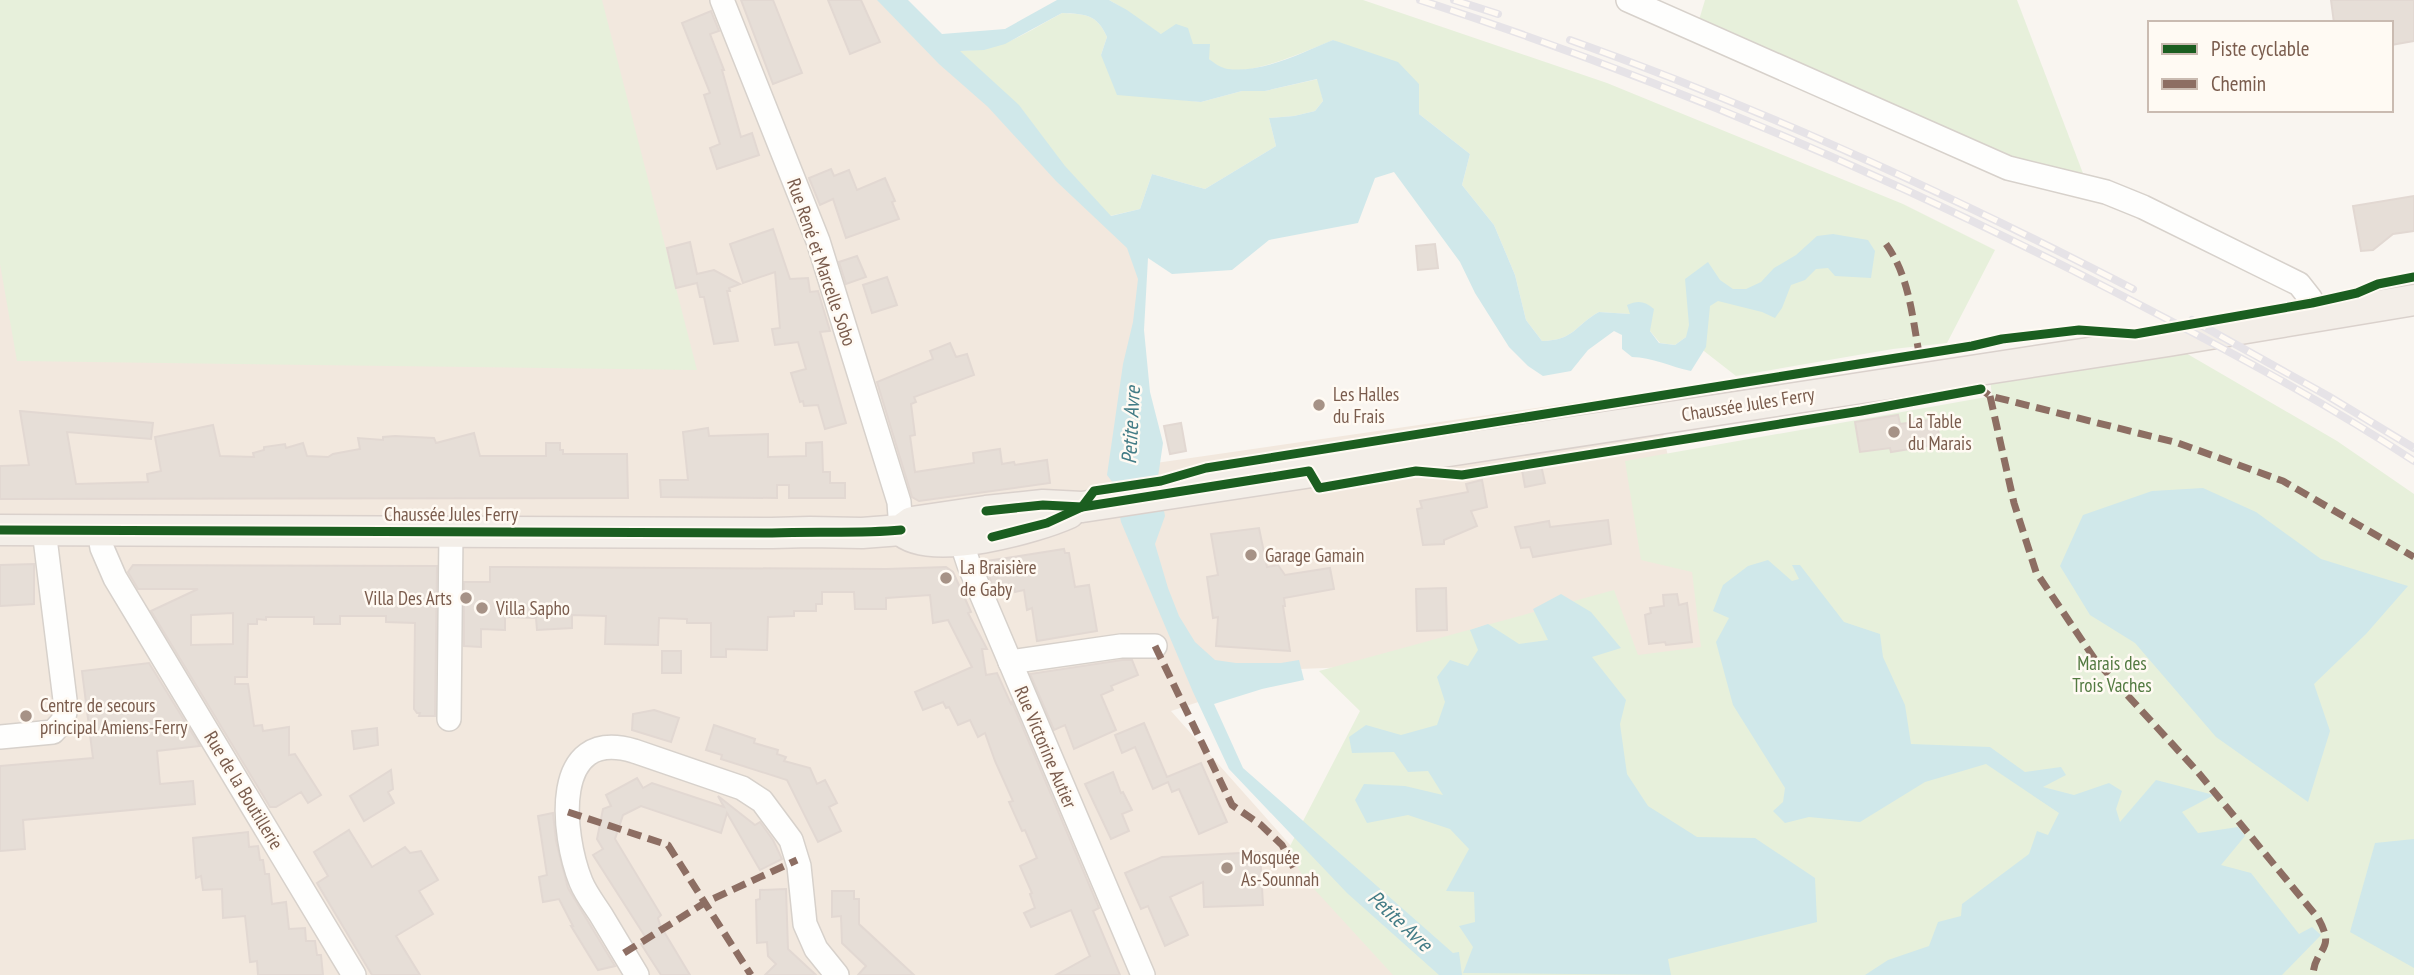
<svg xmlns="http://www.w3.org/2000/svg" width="2414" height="975" font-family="'PT Sans Narrow',sans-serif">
<rect width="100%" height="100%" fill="#f9f5f0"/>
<polygon fill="#f2e8de" points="0,0 900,0 1141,256 1142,465 1654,391 1710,653 1299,669 1171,711 1406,975 0,975"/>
<g fill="#e7f0db">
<polygon points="0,0 602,0 697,370 17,361 0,264"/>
<path d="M1109,0h254l244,83 296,121 92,46 -48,93 -54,6 -157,27 -50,-39 -11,8 -15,-2 -10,-12 -20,-17 -31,-2c-25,14 -24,28 -57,29l-16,-21 -11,-45 -21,-50 -32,-40 8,-31 -51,-40v-30l-86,-44c-24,10 -84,37 -109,29 -12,-4 -20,-16 -30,-24 -9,-7 -24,-6 -35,-12 -17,-11 -32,-23 -50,-33z"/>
<polygon points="1705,0 2017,0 2084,176 1995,153 1699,20"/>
<path d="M1062,13c23,1 35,1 45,24l-6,18 63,43 37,4 41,-11h23l53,-12 5,22 -8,10 -21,5 -25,2 7,28 -71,43 -53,-15 -12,35 -30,7 -151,-165c46,-1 64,-17 103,-38z"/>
<polygon points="2184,352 2337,441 2414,494 2414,975 1393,975 1304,878 1288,850 1360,711 1319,671 1614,590 1638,655 1701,647 1692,572 1641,560 1625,461 1992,396 1990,379"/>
</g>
<g fill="#d0e8ea" fill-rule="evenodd">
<path d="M877,0h31l34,34 63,-5 52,-29h52l18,10 34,24 15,-10 12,4 5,16h17l-1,15c5,4 12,9 19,10 35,4 73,-16 105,-29l65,22 21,22v30l51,40 -8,31 32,40 21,50 11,45 16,21c33,-1 32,-15 57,-29l31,2 -3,-9c11,-5 18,-4 27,4l-4,22 9,12 16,2 11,-8 3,-12 -4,-46 23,-17 12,18 13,9h13l15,-7 13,-14 22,-13 21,-19 16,-2 35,6 7,11 -4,27 -36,-2 -7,-8 -12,1 -11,11 -14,5 -9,23 -7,10 -13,-6 -44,-11 -8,5 -4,41 -15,24c-20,-4 -39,-14 -59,-14l-10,-8v-14l-8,-4 -26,19 -17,21 -28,5 -15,-10 -19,-19 -34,-54 -15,-31 -66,-90 -19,6 -17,45 -89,17 -37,30 -60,4 -24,-16 -4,72 6,62 13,51 -5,34 7,39 -10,28 13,44 11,28 16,26 20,18 21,3h45l18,-3 5,20 -42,9 -48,15 29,64 210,185 6,-1 3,23h-23l-92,-82 -118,-124 -36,-77 -72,-170 -8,-39 -6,-8 16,-111 10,-42 5,-43 -11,-31 -71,-67 -68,-74 -49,-43zM1062,13c23,1 35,1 45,24l-6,18 16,40 84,7 41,-11h23l52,-12 6,22 -8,10 -21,5 -25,2 7,28 -71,43 -53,-15 -12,35 -29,7 -46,-50 -46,-61 -59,-54 24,-1 21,-6z"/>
<polygon points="2203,488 2256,512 2321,559 2408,586 2366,634 2314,684 2330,731 2308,802 2216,737 2135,643 2090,615 2060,566 2083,515 2152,491"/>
<polygon points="1768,560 1792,581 1799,579 1792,565 1800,565 1844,622 1880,634 1883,657 1905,705 1911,744 1990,747 2025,772 2061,767 2066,775 2043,787 2074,795 2109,783 2122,791 2116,809 2120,822 2156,780 2214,795 2182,812 2198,833 2238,827 2245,836 2221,865 2251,873 2299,934 2312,927 2321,935 2282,975 1865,975 1888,960 1929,946 1938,922 1961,916 1962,904 2029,854 2037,831 2048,835 2059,813 1986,764 1925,782 1860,822 1809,817 1785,823 1773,811 1783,802 1785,788 1733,705 1716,642 1729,618 1713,611 1723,585 1748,566"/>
<polygon points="1561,594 1591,612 1621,648 1592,657 1626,700 1620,724 1627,774 1648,806 1697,837 1755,838 1815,878 1817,922 1668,959 1671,975 1463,973 1473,947 1459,926 1475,922 1474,892 1446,891 1469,849 1450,829 1408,815 1367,823 1355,800 1364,784 1405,786 1443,795 1428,771 1408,772 1394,752 1352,753 1349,737 1366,725 1401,735 1437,725 1445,702 1437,677 1450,660 1468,666 1478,650 1470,630 1488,624 1519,644 1548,640 1533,609"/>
<polygon points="2414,839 2414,968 2350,932 2375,843"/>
</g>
<g fill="#e6ded7" stroke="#e2d8d2" stroke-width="2" fill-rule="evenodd">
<polygon points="741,0 773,0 802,73 773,84"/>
<polygon points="828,0 861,0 880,42 850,54"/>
<polygon points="2331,0 2414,0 2414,41 2391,45 2391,23 2334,23"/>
<polygon points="711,11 719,31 710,34 724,70 722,70 741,137 752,133 759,155 717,169 710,148 720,144 704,95 710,93 682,23"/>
<polygon points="831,169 834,176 849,170 857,190 885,178 895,201 892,202 899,219 846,238 833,199 820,205 809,178"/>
<polygon points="2414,196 2414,231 2393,234 2373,250 2361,251 2353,206"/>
<polygon points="773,229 790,279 808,278 810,292 818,291 830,331 820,332 846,423 825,429 818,405 804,406 803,401 800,402 791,373 806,369 798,342 775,345 772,329 780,328 775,272 743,283 730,244"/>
<polygon points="690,242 697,274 714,270 740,284 729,288 730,291 727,291 738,341 714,344 704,297 700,297 697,283 676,288 667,248"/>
<polygon points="1435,244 1438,268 1418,270 1416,246"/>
<polygon points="857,256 866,277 846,284 839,262"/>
<polygon points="887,277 897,305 872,313 863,285"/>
<polygon points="950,343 956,357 967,354 974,375 914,397 916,402 911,404 915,435 910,436 915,472 974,463 973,453 1000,449 1002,464 1014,462 1015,465 1047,460 1050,483 919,501 912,497 877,382 933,359 930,351"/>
<polygon points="20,411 153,423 151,439 67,432 76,484 148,482 147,474 161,471 155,437 213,425 220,456 254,457 253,453 264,450 264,447 285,444 286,448 303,443 307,456 328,457 333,454 360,449 358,438 383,440 383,437 395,436 434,438 436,443 474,433 480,456 546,456 546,443 560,443 560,450 563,450 563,454 627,454 628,498 0,499 0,466 29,465"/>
<polygon points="1898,415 1900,424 1937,419 1940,444 1891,452 1890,448 1860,452 1855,422"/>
<polygon points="1181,423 1186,451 1170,454 1164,426"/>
<polygon points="708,428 709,436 768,434 768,457 806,456 806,443 822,442 823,472 830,472 830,483 845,483 845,498 789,498 789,485 777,485 777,498 661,497 660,480 688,480 683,432"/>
<polygon points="1541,465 1545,483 1525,487 1522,470"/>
<polygon points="1482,480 1487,507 1471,511 1477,526 1444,540 1444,544 1423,545 1417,509 1422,508 1420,501 1468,492 1466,484"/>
<polygon points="1608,520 1611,544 1533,557 1530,547 1521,548 1515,527 1549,521 1550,527"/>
<polygon points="1259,528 1267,567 1278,565 1285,575 1330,568 1334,589 1284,598 1285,606 1283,606 1290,651 1216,646 1218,617 1213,618 1207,577 1218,575 1211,534"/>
<polygon points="1064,549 1065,553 1069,553 1075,587 1089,585 1097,631 1037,641 1032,608 1027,610 1024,590 1015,592 1014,588 995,591 985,566 987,561"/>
<polygon points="34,564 34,604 0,606 0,565"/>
<path d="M133,565l304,1 -2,150h-16l1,-3h-3l-3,-4 1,-86 -29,-1v-6h-46v8h-26v-7h-48v3l-9,-1v5h-9l-1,53h-12v7h13l6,42 8,-1 1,6 26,-4v28l6,-1 26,41 -13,8 -7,-11 -25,15h-6l-119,-196 47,-22h-60l-10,-17zM233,613v31l-42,1v-30z"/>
<polygon points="490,567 886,569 946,567 953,572 971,612 968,613 987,649 982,649 986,675 997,673 1011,704 1012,702 1099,908 1093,911 1120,975 1056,975 1090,956 1071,910 1031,927 1024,913 1035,908 1030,894 1032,893 1020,866 1037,858 1025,830 1022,831 1009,802 1013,801 995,761 985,733 978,737 970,720 958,725 949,707 946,708 943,702 923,710 915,692 972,667 948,620 933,623 930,595 886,598 886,609 855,609 854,592 822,592 822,604 816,604 816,611 794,611 794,616 768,617 767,650 726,649 726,657 711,657 711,623 687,623 687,619 659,618 658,645 605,644 606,616 572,615 572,628 537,630 536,618 505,617 505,630 481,629 481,647 464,646 464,582 490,582"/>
<polygon points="1446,588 1447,630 1417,631 1416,589"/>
<polygon points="1677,594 1679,605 1687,603 1692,642 1666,645 1665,642 1649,644 1645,615 1651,613 1650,608 1664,606 1663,595"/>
<rect x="662" y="651" width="19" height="22"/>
<polygon points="1122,660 1132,660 1138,675 1111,686 1113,690 1101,695 1116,730 1074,749 1065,725 1054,730 1030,674"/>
<polygon points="149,663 200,746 157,751 160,784 193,781 195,804 23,820 25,849 0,851 0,766 93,758 82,671"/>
<polygon points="654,710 679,718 671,742 632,730 633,714"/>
<polygon points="1144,723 1167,777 1201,763 1227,822 1199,834 1179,789 1172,792 1168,782 1153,789 1135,747 1122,753 1115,735"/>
<polygon points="714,725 755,739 754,743 778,750 777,754 786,757 784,761 810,768 817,784 825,780 837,803 829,807 841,831 818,842 787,780 721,759 722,755 706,750"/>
<polygon points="377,728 378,745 354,749 352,731"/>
<polygon points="391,770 393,789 388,792 394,803 364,821 350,796"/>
<polygon points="1113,772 1121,793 1123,792 1132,810 1122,814 1129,831 1111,839 1085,784"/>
<polygon points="637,778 643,788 652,783 724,807 718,796 755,825 760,822 773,840 782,859 760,870 727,813 721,833 641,806 623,815 615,839 661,915 658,918 660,925 690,975 661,975 641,944 648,941 593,855 603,849 597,839 603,809 611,806 606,795"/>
<polygon points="553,813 556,841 568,888 615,966 598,970 571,926 573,926 559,899 543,902 539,877 547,875 538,816"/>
<polygon points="349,830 372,867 405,847 410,853 421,851 438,880 419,891 433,914 396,936 420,975 372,975 317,883 328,876 314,852"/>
<polygon points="248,832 249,847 258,846 260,860 263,860 265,874 269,874 272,904 286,902 289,929 305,928 306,941 315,941 317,955 321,955 323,975 258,975 257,961 250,962 245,916 223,918 222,889 203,890 201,876 196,878 193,838"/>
<polygon points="1260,852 1263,905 1204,907 1203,882 1170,897 1188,935 1165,946 1148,906 1141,909 1125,873 1162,857"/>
<polygon points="786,889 788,949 816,975 765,975 776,964 768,956 767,942 757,943 756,900 760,899 760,890"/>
<polygon points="832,891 854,891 854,899 859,899 859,924 914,975 858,975 866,966 842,943 841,916 832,917"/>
</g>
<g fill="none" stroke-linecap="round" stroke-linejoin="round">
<g stroke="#d7d1cb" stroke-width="26">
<g id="minor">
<polyline points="722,0 818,241 899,502 901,530"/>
<polyline points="1628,0 2008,168 2106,192 2143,207 2299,284 2310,298 2319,316"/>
<polyline points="956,526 969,565 1143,975"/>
<polyline points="99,530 102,548 115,578 354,975"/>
<polyline points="1010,662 1121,646 1155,646"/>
<polyline points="449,719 451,532"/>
<polyline points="0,737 53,732 63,721 66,708 44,530"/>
<path d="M637,975c-12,-20 -24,-40 -36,-60 -7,-11 -15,-21 -20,-33 -19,-47 -31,-156 53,-131l108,37 20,13 29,39 8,26 6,58 11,25 21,26"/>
</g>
</g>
<g stroke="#dad1cc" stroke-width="33">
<g id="major">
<polyline points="0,530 772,533 810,532 862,533 901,530 912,522 986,511 1043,505 1082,507 2168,341 2414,300"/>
<path d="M901,530c28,28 135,-2 168,-17"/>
</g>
</g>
<use href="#minor" stroke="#fefefd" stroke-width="23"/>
<use href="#major" stroke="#f3eee8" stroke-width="30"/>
<g stroke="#e6e3e7" stroke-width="8">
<g id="rail">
<path d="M1420,0c238,77 468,175 691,290 103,53 206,107 303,171"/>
<polyline points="1454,0 1498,14"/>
<path d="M1570,40c194,69 381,155 563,249"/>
<polyline points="2192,320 2328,396 2414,448"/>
</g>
</g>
<use href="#rail" stroke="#fffaf3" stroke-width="5" stroke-dasharray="16" stroke-linecap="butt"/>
<g stroke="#8d6e63" stroke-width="7" stroke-dasharray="14 7" stroke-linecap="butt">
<path d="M1886,244c23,32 26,71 33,109"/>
<polyline points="1977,390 1981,389 1990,396 2178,443 2283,481 2414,557"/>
<path d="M1990,396l24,107 22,69 60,89 101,110 121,147c19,34 -3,28 -5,57"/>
<polyline points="1155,646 1232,805 1261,825 1282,845 1296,872"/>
<polyline points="568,812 668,845 751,975"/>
<polyline points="624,953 706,902 797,860"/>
</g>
<g stroke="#fffaf3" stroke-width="13">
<g id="cycleway">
<polyline points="986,511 1043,505 1082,507 1309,471 1319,488 1416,471 1462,475 1861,411 1981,389"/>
<path d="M0,530l772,3c43,-2 86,1 129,-3"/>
<polyline points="992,537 1047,523 1082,507 1094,491 1161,481 1206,468 1972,346 2002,339 2079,330 2135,334 2312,303 2357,293 2378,284 2414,277"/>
</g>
</g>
<use href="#cycleway" stroke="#1b5e20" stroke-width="9"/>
</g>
<g fill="#a69286" stroke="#fffaf3" stroke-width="2.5">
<circle cx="1319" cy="405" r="7"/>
<circle cx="1894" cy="432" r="7"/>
<circle cx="1251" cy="555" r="7"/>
<circle cx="946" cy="578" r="7"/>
<circle cx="466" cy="598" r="7"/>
<circle cx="482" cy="608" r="7"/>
<circle cx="26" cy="716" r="7"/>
<circle cx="1227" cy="868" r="7"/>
</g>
<g text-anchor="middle" stroke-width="5" stroke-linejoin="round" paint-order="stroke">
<g font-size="19" fill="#7a5c4d" stroke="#fffaf3">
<text transform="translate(822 262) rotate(71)" y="7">Rue René et Marcelle Sobo</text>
<text transform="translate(1748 404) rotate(-9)" y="7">Chaussée Jules Ferry</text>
<text x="451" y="521">Chaussée Jules Ferry</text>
<text transform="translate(1046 747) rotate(67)" y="7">Rue Victorine Autier</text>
<text transform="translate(244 790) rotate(59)" y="7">Rue de la Boutillerie</text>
</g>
<g font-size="19" fill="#7a5c4d" stroke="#fffaf3" text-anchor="start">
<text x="1333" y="401">Les Halles<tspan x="1333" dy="22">du Frais</tspan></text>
<text x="1908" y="428">La Table<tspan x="1908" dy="22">du Marais</tspan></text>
<text x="1265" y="562">Garage Gamain</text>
<text x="960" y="574">La Braisière<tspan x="960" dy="22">de Gaby</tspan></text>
<text x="452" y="605" text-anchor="end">Villa Des Arts</text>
<text x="496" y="615">Villa Sapho</text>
<text x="40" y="712">Centre de secours<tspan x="40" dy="22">principal Amiens-Ferry</tspan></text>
<text x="1241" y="864">Mosquée<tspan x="1241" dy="22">As-Sounnah</tspan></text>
</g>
<g font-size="19" fill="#537a41" stroke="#fffaf3">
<text x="2112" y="670">Marais des<tspan x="2112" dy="22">Trois Vaches</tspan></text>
</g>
<g font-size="21" font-style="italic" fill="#437c86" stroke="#fffaf3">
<text transform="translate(1131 425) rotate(-87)" y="7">Petite Avre</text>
<text transform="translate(1400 921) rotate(43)" y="7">Petite Avre</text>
</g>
</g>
<rect x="2148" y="21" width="245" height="91" fill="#fffaf3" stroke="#cabbb1" stroke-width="2"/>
<rect x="2162" y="44" width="35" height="10" fill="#1b5e20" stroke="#cabbb1" stroke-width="2"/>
<text x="2211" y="56" font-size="21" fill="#7a5c4d">Piste cyclable</text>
<rect x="2162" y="79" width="35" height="10" fill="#8d6e63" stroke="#cabbb1" stroke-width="2"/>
<text x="2211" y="91" font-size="21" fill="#7a5c4d">Chemin</text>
</svg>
